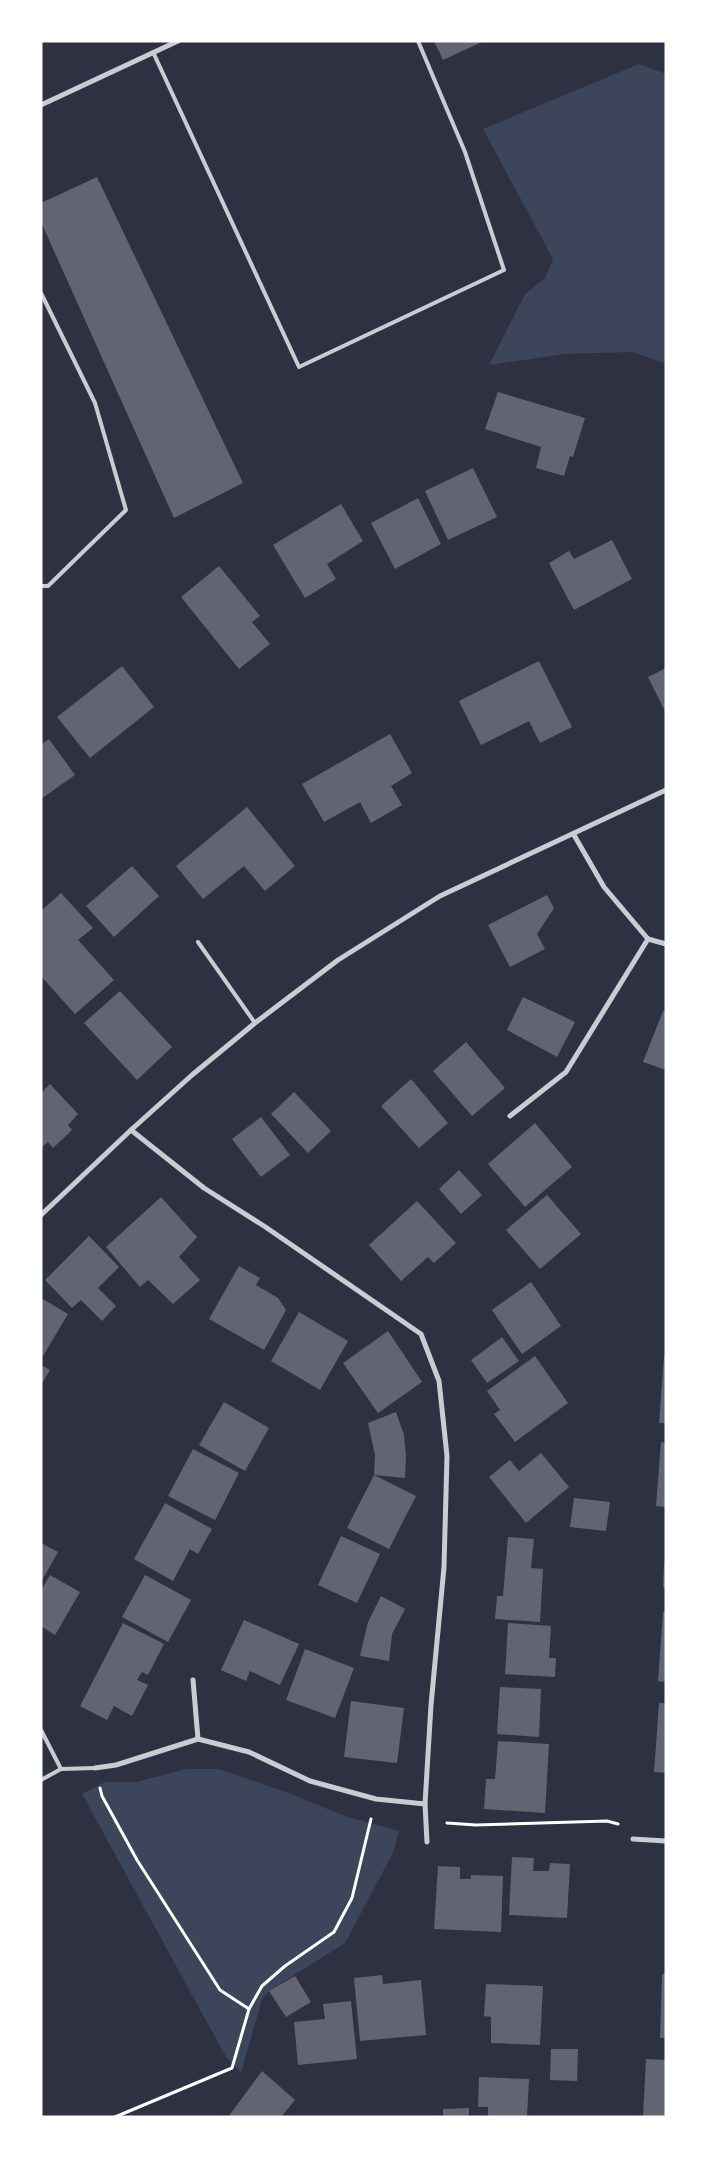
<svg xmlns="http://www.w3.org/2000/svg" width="707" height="2158" font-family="Raleway,sans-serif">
<rect width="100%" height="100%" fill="#2d3142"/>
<g fill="#3c4559">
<polygon points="639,64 666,74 666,364 633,352 565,354 489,365 525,294 545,278 553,259 483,129"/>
<polygon points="186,1769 219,1769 289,1793 345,1816 399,1831 393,1853 345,1943 269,1991 262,1999 241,2073 226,2057 82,1794 105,1782 136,1782"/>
</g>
<g fill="#626471">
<polygon points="434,41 484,41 443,60"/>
<polygon points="97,177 243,483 174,518 41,222 41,203"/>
<polygon points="498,392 585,418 573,457 570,456 564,476 536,468 541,447 485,429"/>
<polygon points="473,468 497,517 448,540 425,491"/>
<polygon points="418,498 441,544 395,569 371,523"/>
<polygon points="341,504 363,541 327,564 336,579 305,598 273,545"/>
<polygon points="612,540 632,579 574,610 549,563 569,551 574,559"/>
<polygon points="219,566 260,616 252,622 270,644 239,669 181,597"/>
<polygon points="539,661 572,727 540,743 529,721 481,745 459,701"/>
<polygon points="122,666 154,707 90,758 57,717"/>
<polygon points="666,668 666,713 648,677"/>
<polygon points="390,734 412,773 391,786 402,805 371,823 360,802 324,822 302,784"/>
<polygon points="49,739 75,775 41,799 41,745"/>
<polygon points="247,807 295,866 265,891 244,866 203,899 176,866"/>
<polygon points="132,866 159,896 114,937 86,906"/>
<polygon points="61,893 93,928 78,940 114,980 75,1014 41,976 41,911"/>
<polygon points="547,895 554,908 537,934 545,949 510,967 488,925"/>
<polygon points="120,991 172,1047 137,1080 84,1023"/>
<polygon points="523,997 575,1022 557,1057 507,1030"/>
<polygon points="663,1011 666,1012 666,1070 643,1062"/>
<polygon points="466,1042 505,1088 472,1116 433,1071"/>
<polygon points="411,1079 448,1123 419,1148 381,1106"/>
<polygon points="50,1084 78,1114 68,1125 72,1130 53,1148 48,1142 41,1148 41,1093"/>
<polygon points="294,1092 331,1131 308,1153 271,1114"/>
<polygon points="261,1117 290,1155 261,1177 232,1139"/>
<polygon points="535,1123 572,1167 525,1207 488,1164"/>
<polygon points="459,1170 482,1195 461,1214 439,1189"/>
<polygon points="547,1195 581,1234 540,1269 506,1230"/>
<polygon points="161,1197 197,1237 179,1257 200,1280 173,1304 148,1280 140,1287 106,1247"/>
<polygon points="417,1201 456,1243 434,1263 428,1257 401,1281 369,1245"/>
<polygon points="89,1236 119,1267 98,1288 116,1306 102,1321 81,1300 72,1308 45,1280"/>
<polygon points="239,1266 260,1278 256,1285 278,1298 286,1310 264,1350 209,1319"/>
<polygon points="531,1282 561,1326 522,1354 492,1310"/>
<polygon points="41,1298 68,1314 43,1356 41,1355"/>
<polygon points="299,1312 348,1341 320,1390 271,1361"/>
<polygon points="388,1331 422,1382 378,1413 343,1363"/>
<polygon points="502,1337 519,1361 487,1383 471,1360"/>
<polygon points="535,1356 568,1403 515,1442 494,1414 500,1410 487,1391"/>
<polygon points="664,1356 666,1356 666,1423 659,1423"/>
<polygon points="41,1365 50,1370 41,1385"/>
<polygon points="224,1402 269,1428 245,1471 199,1445"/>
<polygon points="396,1412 404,1435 406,1455 405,1478 374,1475 375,1455 368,1423"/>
<polygon points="661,1442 666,1443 666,1507 656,1506"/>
<polygon points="193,1449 239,1473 215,1520 168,1496"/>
<polygon points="541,1453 569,1487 526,1523 489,1477 510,1460 519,1471"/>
<polygon points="374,1475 416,1496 389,1549 347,1528"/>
<polygon points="574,1498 610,1502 606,1531 570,1527"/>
<polygon points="165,1503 212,1529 198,1554 190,1549 173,1581 134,1559"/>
<polygon points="341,1536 380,1554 357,1603 318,1585"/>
<polygon points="508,1537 534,1539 531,1568 543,1569 540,1622 495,1619 497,1596 503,1596"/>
<polygon points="41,1543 58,1552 41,1582"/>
<polygon points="664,1562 666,1562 666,1588 663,1587"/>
<polygon points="50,1575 80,1592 55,1635 41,1626 41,1591"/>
<polygon points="145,1575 191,1600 168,1642 122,1617"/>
<polygon points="381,1596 405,1609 392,1634 389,1661 360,1656 368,1622"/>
<polygon points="663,1612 666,1612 666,1682 658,1681"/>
<polygon points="244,1620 299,1644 280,1685 250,1671 246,1681 221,1670"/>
<polygon points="123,1623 164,1644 148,1675 142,1672 137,1680 148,1685 132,1716 114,1706 107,1720 80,1706"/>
<polygon points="508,1623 551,1626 549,1658 556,1658 555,1677 505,1674"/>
<polygon points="305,1649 354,1668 335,1718 286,1700"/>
<polygon points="500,1687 541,1689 539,1737 497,1734"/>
<polygon points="351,1701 404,1708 397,1763 344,1757"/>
<polygon points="659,1703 666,1703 666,1773 654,1772"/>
<polygon points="498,1741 549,1744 545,1813 484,1809 486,1779 495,1779"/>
<polygon points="512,1857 534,1858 533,1871 549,1871 550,1863 570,1864 567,1918 509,1915"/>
<polygon points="438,1866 460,1867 460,1879 471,1879 471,1875 503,1876 501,1932 434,1929"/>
<polygon points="662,1974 666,1974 666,2038 660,2038"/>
<polygon points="382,1975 383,1984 421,1980 426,2035 360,2041 354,1978"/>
<polygon points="295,1976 311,2002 286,2017 269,1991"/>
<polygon points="486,1984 543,1986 540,2045 491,2043 491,2017 484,2016"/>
<polygon points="351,2001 357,2059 298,2065 294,2022 325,2019 323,2004"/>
<polygon points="551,2049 578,2049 577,2081 550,2080"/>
<polygon points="646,2059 666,2060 666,2117 643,2117"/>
<polygon points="262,2071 295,2100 281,2117 228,2117"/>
<polygon points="479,2077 529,2079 527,2117 488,2117 488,2107 478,2107"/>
<polygon points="469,2108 469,2117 443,2117 443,2109"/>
</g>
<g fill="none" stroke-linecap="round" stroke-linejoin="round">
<g stroke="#fff" stroke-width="3">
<polyline points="100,1788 102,1796 137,1860 220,1990 249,2009"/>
<polyline points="447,1823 476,1825 607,1821 618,1824"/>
<polyline points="115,2117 232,2068 249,2009 262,1986 285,1966 334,1932 352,1898 371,1819"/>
</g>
<g stroke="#caccd0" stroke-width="4">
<polyline points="153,52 299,367 504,270 465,152 418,41"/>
<polyline points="41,293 95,403 126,510 48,586 41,586"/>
<polyline points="198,942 255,1023"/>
<polyline points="41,1730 61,1769 41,1780"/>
<polyline points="61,1769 95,1768"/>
</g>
<g stroke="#caccd0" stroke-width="5">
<polyline points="41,105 178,41"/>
<polyline points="574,835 604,887 648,939 666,944"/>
<polyline points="510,1116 566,1072 648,939"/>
<polyline points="131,1130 204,1188 264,1226 421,1334 439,1381 447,1456 444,1567 431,1705 425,1804 427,1842"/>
<polyline points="41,1215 131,1130 192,1075 255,1023 338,960 440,896 666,790"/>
<polyline points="193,1680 198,1739"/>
<polyline points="95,1768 116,1765 198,1739 249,1752 310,1781 376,1799 425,1804"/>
<polyline points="633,1839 666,1841"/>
</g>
</g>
<rect width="707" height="2158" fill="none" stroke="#ffffff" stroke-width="85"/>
</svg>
